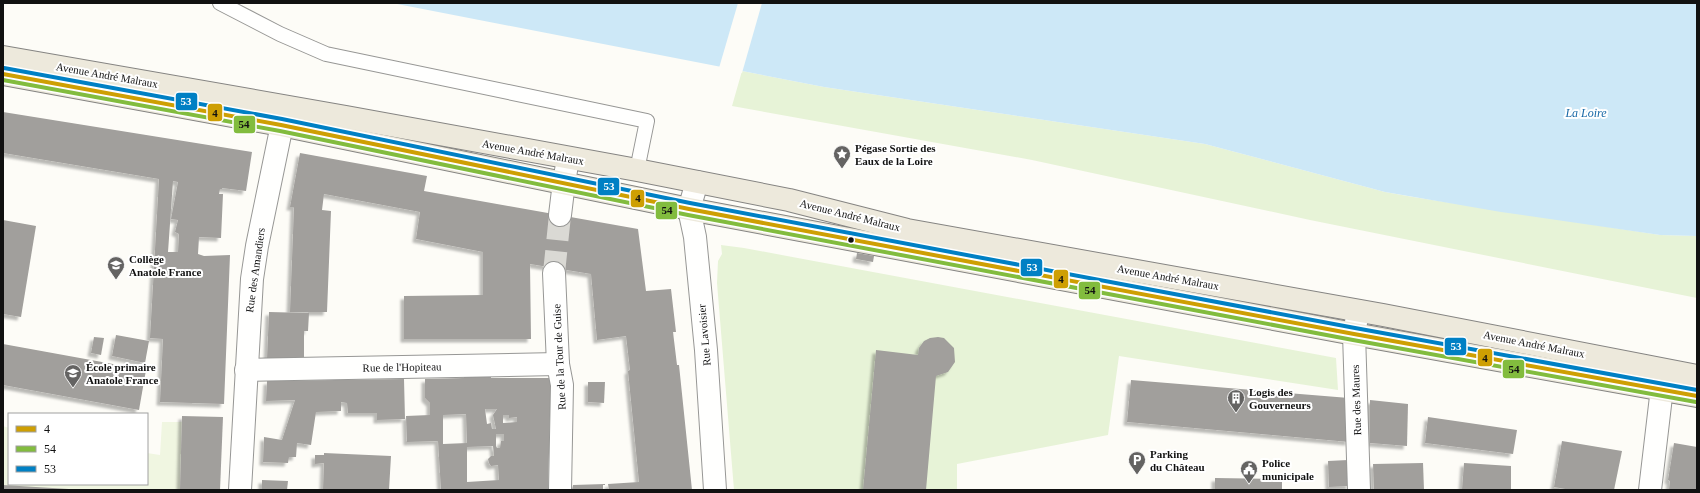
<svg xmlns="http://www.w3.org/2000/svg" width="1700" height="493" font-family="'Times New Roman',serif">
<defs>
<filter id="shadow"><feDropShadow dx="-3.5" dy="3.5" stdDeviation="1" flood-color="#0004"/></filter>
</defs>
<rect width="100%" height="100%" fill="#fdfcf7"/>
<g fill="#e7f3d7">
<polygon points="742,71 824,87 1205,144 1385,192 1413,197 1660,235 1697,236 1697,298 1310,220 1032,160 732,106"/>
<polygon points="721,245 744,248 1336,358 1338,390 1119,356 1108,435 957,464 957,490 734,490 717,283 718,261 722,254"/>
</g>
<polygon fill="#f0f6e1" points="162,422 182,422 180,489 3,490 3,426 9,428 9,484 147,484 147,453 160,455"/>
<polygon fill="#cde8f7" points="392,3 1697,3 1697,236 1660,235 1501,212 1385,192 1205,144 824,87"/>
<polygon fill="#fdfcf7" points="738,3 762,3 742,73 719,68"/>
<g fill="#a19f9c" fill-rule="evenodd" filter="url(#shadow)">
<path d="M3,112l249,40 -6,39 -24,-3v1h-2l-1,5h4l-2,44 -22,-1 -1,17 6,2 26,-1 -6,149 -64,-2 3,-63 -13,-1 9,-159 -156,-26zM173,181l5,1 -7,37 7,1 -3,12 4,2 -1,18h-10z"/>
<polygon points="300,153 427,176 424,191 638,229 646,291 671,289 676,332 673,332 677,365 679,365 692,490 609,490 608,484 639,482 628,371 630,370 626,336 597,340 591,274 530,264 531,339 404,339 404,296 483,295 483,252 416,239 420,212 324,194 322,210 331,211 327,312 290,312 294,207 290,207"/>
<polygon points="3,220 36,226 21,317 3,314"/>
<polygon points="857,253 874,256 873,262 856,259"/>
<polygon points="269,312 309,313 308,331 304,331 304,360 267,359"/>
<polygon points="116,335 149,341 145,363 112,356"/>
<polygon points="94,337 104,338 101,355 91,353"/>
<polygon points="938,337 944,338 954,348 955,362 948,372 936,376 926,490 863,490 876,350 918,355 919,348 924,341 930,338"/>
<polygon points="3,344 146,370 139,410 3,385"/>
<path d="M464,374l27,1v3h60l-3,112h-107l-3,-49 -31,1 -1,-26 24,-1v-12l-5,-5v-19l39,-1zM485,409h12l-4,6 3,14h-4l-1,-6 -4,1zM466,414l1,29 -24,1v-29zM503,415h6v3l8,-1v5l-14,1zM496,434h8v7h-3l-1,7h-3l-1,-2zM493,446l1,10h-3l-3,3 1,4 2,3 7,-1 1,15 -32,2v-35z"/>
<polygon points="404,379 405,419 377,420 377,413 348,413 347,403 341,402 341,411 316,412 311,445 297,443 296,457 289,457 288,463 263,462 264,437 282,440 295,400 266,401 267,381"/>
<polygon points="1131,380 1349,398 1349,404 1345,405 1346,436 1349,437 1349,442 1127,422"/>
<polygon points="588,382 605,382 604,403 588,402"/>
<polygon points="1370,400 1408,404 1407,446 1370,443"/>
<polygon points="182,416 223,417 220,490 180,490"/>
<polygon points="1428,417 1517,430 1513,454 1425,443"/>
<polygon points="1562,441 1622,451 1614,490 1571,490 1554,487"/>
<polygon points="1674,443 1697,447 1697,490 1669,490 1670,481 1668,480"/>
<polygon points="324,453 391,456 389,490 323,490 324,463 315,464 315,455 324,455"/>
<polygon points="1348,460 1350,486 1329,487 1328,461"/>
<polygon points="1423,463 1424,490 1374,490 1373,464"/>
<polygon points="1464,463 1511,466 1511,490 1462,490"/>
<polygon points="1215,478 1282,479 1282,490 1215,490"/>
<polygon points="262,480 288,481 287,490 262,490"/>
<polygon points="605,484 605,485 603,485 603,490 572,490 573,485"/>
<polygon points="3,485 69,489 69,490 3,490"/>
</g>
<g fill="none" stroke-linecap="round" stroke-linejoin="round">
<polyline stroke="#dad9d4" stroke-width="22" stroke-dasharray="22 11" stroke-linecap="butt" points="554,273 560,215"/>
<g stroke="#979795" stroke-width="16">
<polyline id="lane" points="220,3 280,34 326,54 647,121 637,170"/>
</g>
<g stroke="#979795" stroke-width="24">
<g id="street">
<polyline points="697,182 689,209 695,237 706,350 715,490"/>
<polyline points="560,215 564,182 568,159"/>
<polyline points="554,273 558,364 562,385 560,490"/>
<polyline points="1358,311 1354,334 1359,490"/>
<polyline points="246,370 558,364"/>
<polyline points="240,490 252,279 257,246 284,115 292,116"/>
<polyline points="1650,490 1664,371"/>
</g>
</g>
<g stroke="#858482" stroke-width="24">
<g id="primary">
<polyline points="3,57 346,117 637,170 789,200 907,230 1383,315 1697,376"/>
<polyline points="3,74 281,125 689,209 1354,334 1697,396"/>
</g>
</g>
<use href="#lane" stroke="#fffffe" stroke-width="14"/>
<use href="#street" stroke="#fffffe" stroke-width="22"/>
<use href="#primary" stroke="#ede9dc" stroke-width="22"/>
<g stroke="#fff" stroke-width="7">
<polyline id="bus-1" points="3,74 281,125 689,209 1354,334 1697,396"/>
</g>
<g stroke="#fff" stroke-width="7">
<polyline id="bus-2" points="3,80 280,131 688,215 1353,340 1696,402"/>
</g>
<g stroke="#fff" stroke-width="7">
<polyline id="bus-3" points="4,68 282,119 690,203 1355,328 1697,390"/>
</g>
<use href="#bus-1" stroke="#ce9f03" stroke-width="4"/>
<use href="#bus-2" stroke="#82bc3e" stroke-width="4"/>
<use href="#bus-3" stroke="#0080c4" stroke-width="4"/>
</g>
<defs>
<g id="sight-pin" transform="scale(0.9)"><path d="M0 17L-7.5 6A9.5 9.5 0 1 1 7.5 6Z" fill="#646362" stroke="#fff"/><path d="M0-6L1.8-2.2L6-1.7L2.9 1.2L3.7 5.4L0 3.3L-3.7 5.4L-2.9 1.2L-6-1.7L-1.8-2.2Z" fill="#fff"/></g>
<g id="school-pin" transform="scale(0.9)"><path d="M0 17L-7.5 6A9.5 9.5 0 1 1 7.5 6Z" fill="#646362" stroke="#fff"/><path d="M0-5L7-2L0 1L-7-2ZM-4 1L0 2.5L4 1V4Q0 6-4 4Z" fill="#fff"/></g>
<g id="building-pin" transform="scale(0.9)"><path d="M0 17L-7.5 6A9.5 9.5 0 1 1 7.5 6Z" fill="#646362" stroke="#fff"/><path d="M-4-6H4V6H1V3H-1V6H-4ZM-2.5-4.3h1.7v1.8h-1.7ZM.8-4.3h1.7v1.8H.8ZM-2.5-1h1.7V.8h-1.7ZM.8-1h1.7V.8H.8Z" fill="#fff"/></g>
<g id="parking-pin" transform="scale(0.9)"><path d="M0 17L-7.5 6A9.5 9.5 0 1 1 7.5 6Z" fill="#646362" stroke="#fff"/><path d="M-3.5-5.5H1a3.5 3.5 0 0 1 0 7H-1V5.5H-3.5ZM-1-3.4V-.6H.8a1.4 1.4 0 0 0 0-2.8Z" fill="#fff"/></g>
<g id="civic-pin" transform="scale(0.9)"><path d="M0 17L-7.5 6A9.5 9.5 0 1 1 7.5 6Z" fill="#646362" stroke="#fff"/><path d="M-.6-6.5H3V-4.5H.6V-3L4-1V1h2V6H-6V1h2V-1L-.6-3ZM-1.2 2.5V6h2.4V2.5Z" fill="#fff"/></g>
</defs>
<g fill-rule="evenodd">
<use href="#sight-pin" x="842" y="154"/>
<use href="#school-pin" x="116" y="265"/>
<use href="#school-pin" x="73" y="373"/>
<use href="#building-pin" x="1236" y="398"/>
<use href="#parking-pin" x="1137" y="460"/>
<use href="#civic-pin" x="1249" y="469"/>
</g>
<circle fill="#111" stroke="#fff" stroke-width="1.5" cx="851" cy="240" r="3.5"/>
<g text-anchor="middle" stroke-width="4" stroke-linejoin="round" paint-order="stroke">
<g font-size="11" fill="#111" stroke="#fff">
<text transform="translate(107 75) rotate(10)" y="4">Avenue André Malraux</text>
<text transform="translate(533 152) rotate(10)" y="4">Avenue André Malraux</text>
<text transform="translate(850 215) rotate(14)" y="4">Avenue André Malraux</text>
<text transform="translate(255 270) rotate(-82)" y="4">Rue des Amandiers</text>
<text transform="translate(1168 277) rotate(10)" y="4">Avenue André Malraux</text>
<text transform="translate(704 335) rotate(-95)" y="4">Rue Lavoisier</text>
<text transform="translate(1534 344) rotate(11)" y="4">Avenue André Malraux</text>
<text transform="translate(559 357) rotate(-93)" y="4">Rue de la Tour de Guise</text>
<text transform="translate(402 367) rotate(-1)" y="4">Rue de l'Hopiteau</text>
<text transform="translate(1356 400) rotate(-92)" y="4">Rue des Maures</text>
</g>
<g font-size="11" font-weight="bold" fill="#111" stroke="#fff" text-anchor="start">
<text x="855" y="152">Pégase Sortie des<tspan x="855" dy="13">Eaux de la Loire</tspan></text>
<text x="129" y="263">Collège<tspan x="129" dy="13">Anatole France</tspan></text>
<text x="86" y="371">École primaire<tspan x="86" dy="13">Anatole France</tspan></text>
<text x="1249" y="396">Logis des<tspan x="1249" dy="13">Gouverneurs</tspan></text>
<text x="1150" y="458">Parking<tspan x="1150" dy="13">du Château</tspan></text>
<text x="1262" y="467">Police<tspan x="1262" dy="13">municipale</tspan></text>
</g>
<g font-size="12" font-style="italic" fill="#1768a6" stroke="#fff">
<text x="1586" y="117">La Loire</text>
</g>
</g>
<g stroke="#fff" stroke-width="1.5">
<rect x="175" y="92" width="23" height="19" rx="4" fill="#0080c4"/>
<rect x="207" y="103" width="16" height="19" rx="4" fill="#ce9f03"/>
<rect x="233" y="115" width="23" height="19" rx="4" fill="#82bc3e"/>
<rect x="597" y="177" width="23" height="19" rx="4" fill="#0080c4"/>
<rect x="630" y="189" width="15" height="19" rx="4" fill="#ce9f03"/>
<rect x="655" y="201" width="23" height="19" rx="4" fill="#82bc3e"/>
<rect x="1020" y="258" width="23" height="19" rx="4" fill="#0080c4"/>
<rect x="1053" y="269" width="16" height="20" rx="4" fill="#ce9f03"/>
<rect x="1078" y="281" width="23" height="19" rx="4" fill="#82bc3e"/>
<rect x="1444" y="337" width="23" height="19" rx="4" fill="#0080c4"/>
<rect x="1477" y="348" width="16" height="19" rx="4" fill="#ce9f03"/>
<rect x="1502" y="359" width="23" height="20" rx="4" fill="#82bc3e"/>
</g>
<g font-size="11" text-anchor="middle" font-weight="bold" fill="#fff">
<text x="186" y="105">53</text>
<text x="609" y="190">53</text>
<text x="1032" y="271">53</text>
<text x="1456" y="350">53</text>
</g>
<g font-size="11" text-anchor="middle" font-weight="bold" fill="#111">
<text x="215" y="117">4</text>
<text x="244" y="128">54</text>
<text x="638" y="202">4</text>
<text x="667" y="214">54</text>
<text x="1061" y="283">4</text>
<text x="1090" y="294">54</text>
<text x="1485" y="362">4</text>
<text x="1514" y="373">54</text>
</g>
<rect width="1700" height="493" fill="none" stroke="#111111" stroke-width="8"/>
<rect x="8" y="413" width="140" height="72" fill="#ffffff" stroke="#a0a0a0"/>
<rect x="16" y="426" width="20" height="6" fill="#ce9f03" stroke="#a0a0a0"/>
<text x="44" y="433" font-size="12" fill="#111111">4</text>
<rect x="16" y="446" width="20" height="6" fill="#82bc3e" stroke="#a0a0a0"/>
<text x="44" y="453" font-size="12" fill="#111111">54</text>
<rect x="16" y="466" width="20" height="6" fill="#0080c4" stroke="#a0a0a0"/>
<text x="44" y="473" font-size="12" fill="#111111">53</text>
</svg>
